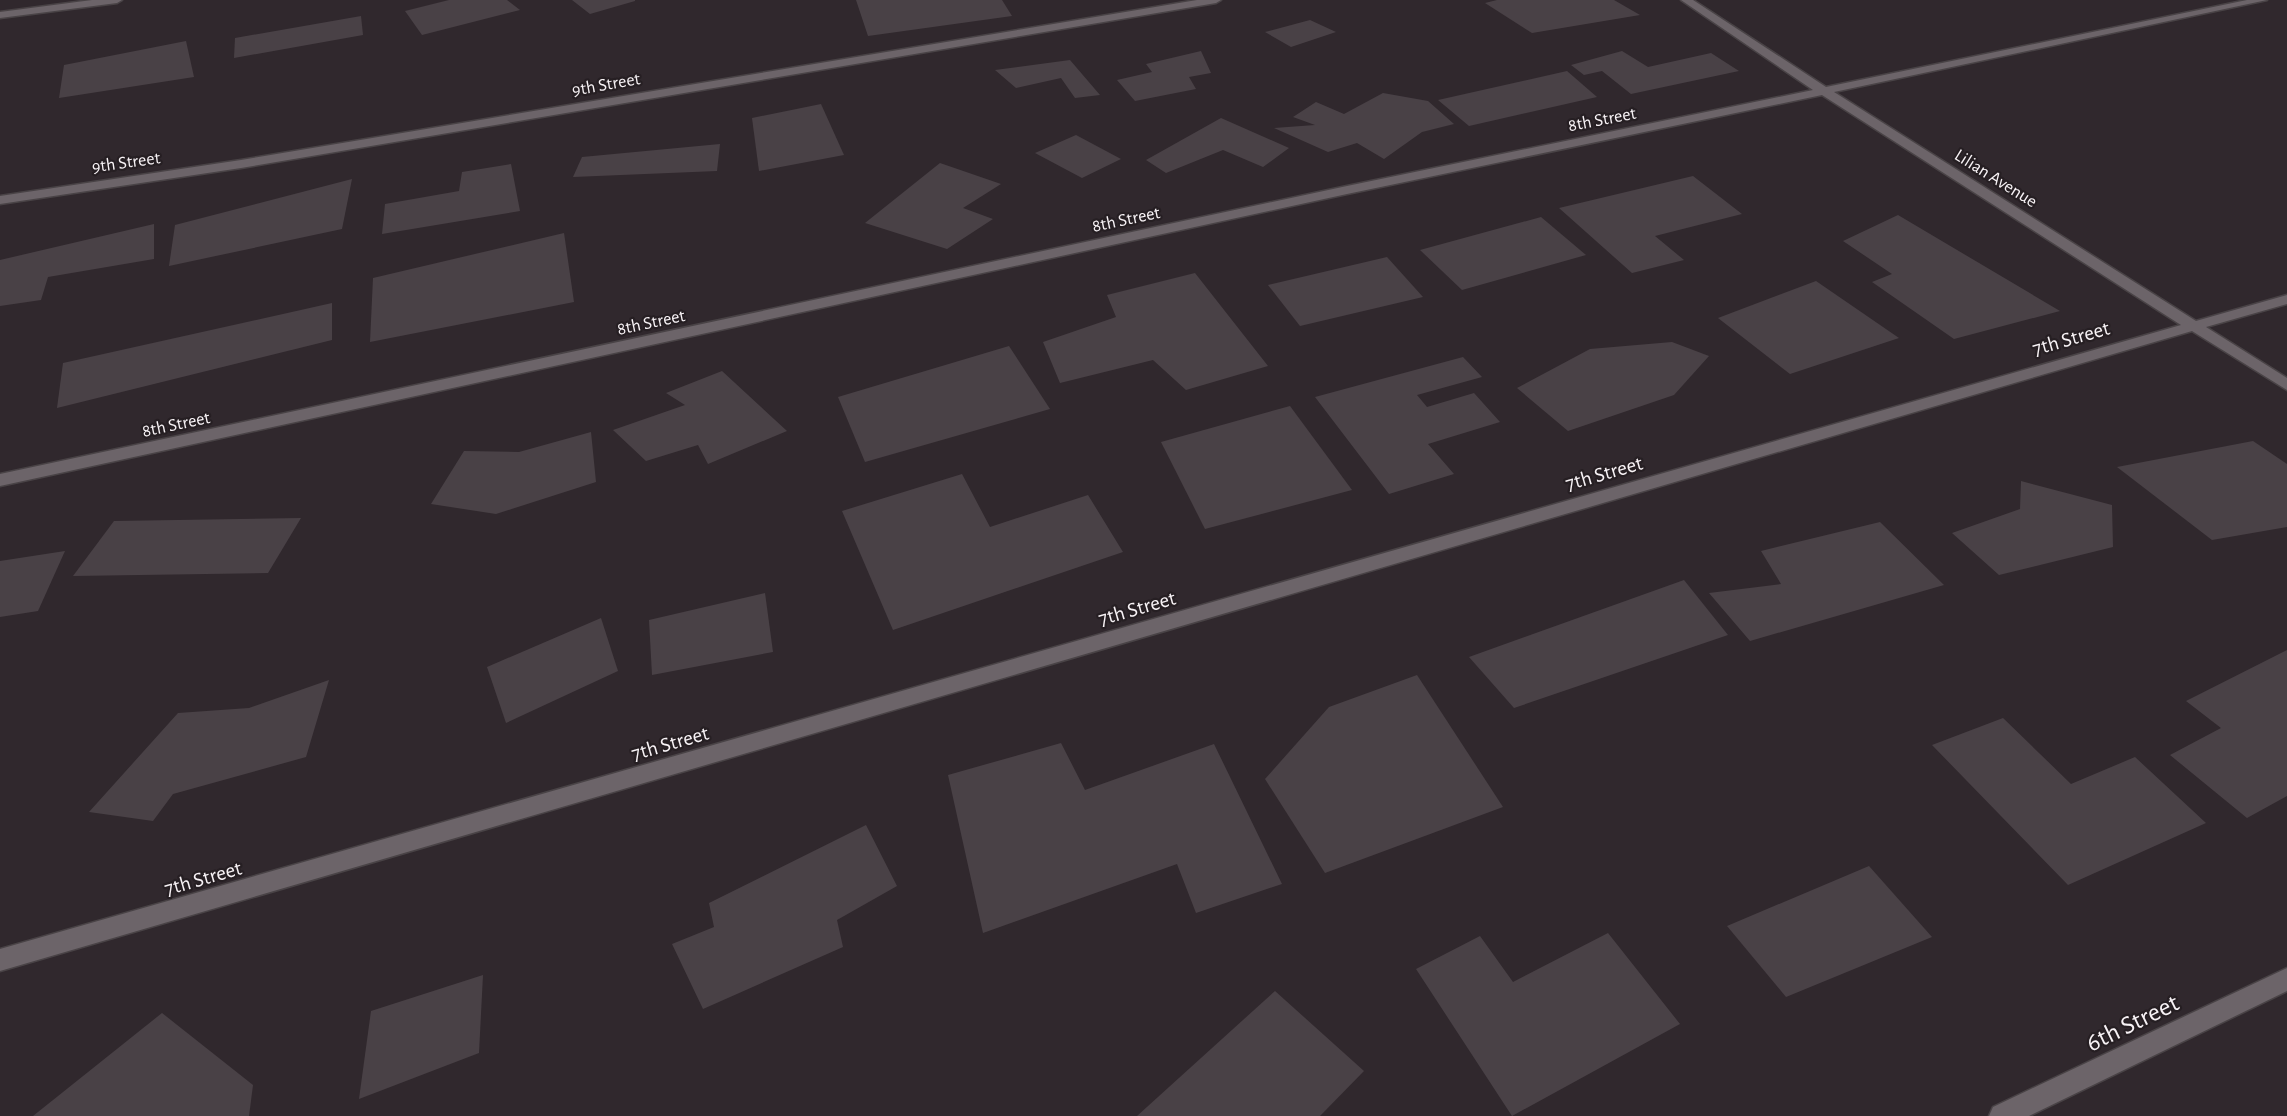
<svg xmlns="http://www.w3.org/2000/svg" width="2287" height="1116" font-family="'Alegreya Sans',sans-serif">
<rect width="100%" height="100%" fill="#30282d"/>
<g fill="#494146">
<polygon points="449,0 507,0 520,10 422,35 405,11"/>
<polygon points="572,0 635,0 635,1 590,14"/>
<polygon points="856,0 1002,0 1012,16 868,36"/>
<polygon points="1497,0 1614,0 1640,15 1532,33 1485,3"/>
<polygon points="361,16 363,35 234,58 235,38"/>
<polygon points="1310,20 1336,32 1291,47 1265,32"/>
<polygon points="186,41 194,77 59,98 64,65"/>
<polygon points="1201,51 1211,73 1189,77 1196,89 1135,101 1117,80 1152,72 1146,64"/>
<polygon points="1622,51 1648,67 1711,53 1739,71 1631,94 1602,71 1584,75 1571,65"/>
<polygon points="1070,60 1100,95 1075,98 1061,78 1016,88 995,70"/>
<polygon points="1567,71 1597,97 1469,126 1438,100"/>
<polygon points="1383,93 1428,101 1454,124 1422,132 1384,159 1357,143 1328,152 1274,128 1315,125 1293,117 1316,102 1344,114"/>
<polygon points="821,104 844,155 759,171 752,118"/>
<polygon points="1221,118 1289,148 1263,167 1223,150 1166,173 1146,160"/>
<polygon points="1076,135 1121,159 1082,178 1035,153"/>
<polygon points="720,144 717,171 573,177 582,157"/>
<polygon points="940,163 1001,184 963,208 993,219 947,249 865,223"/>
<polygon points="511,164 520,211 382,234 385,204 459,191 462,172"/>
<polygon points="1693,176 1742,214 1655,236 1684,260 1632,273 1559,208"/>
<polygon points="352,179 342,229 169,266 175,225"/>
<polygon points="1898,215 2060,311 1954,339 1872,282 1892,274 1843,241"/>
<polygon points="1541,217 1586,255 1462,290 1420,250"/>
<polygon points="154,224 154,259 48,277 41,300 0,306 0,260"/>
<polygon points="564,233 574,302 370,342 373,278"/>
<polygon points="1387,257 1423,297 1300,326 1268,285"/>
<polygon points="1195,273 1268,366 1186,390 1153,360 1060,383 1043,342 1116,317 1107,295"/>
<polygon points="1816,281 1899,338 1790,374 1718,318"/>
<polygon points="332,303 332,340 57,408 63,363"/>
<polygon points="1672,342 1709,356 1674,395 1568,431 1517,388 1590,349"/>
<polygon points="1009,346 1050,409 865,462 838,397"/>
<polygon points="1463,357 1482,377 1417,395 1427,407 1474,393 1500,422 1428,444 1454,474 1389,494 1315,397"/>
<polygon points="722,371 787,431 708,464 698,445 646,461 613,430 685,405 666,393"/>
<polygon points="1290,406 1352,490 1205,529 1161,442"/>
<polygon points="591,432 596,482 496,514 431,504 464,451 519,452"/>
<polygon points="2253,441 2287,464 2287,527 2212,540 2117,467"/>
<polygon points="962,474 990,527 1088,495 1123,552 893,630 842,511"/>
<polygon points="2021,481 2112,505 2113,547 1999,575 1952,533 2020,509"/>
<polygon points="301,518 268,573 73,576 114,521"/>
<polygon points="1880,522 1944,585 1750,641 1709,593 1781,584 1761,551"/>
<polygon points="65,551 38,611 0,617 0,561"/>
<polygon points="1684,580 1728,635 1514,708 1469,657"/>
<polygon points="765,593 773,652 652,675 649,620"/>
<polygon points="601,618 618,671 506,723 487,667"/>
<polygon points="2287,650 2287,796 2247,818 2170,755 2221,728 2186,701"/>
<polygon points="1417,675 1503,807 1325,873 1265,779 1329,707"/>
<polygon points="329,680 306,757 173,794 153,821 89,812 178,713 249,708"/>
<polygon points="2003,718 2071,784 2135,757 2206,823 2068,885 1932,745"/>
<polygon points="1061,743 1085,790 1214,744 1282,884 1196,913 1177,864 983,933 948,775"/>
<polygon points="866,825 897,886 837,920 843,947 703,1009 672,944 714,927 709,903"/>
<polygon points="1869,866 1932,937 1786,997 1727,926"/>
<polygon points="1608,933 1680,1024 1512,1116 1416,969 1480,936 1513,982"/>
<polygon points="483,975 479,1053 359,1099 371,1011"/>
<polygon points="1275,991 1364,1071 1320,1116 1137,1116"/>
<polygon points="162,1013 253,1085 249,1116 33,1116"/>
</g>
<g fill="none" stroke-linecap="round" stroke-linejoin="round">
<g stroke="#494346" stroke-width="3">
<g id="minor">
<polygon points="92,0 122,0 117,3 0,18 0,12"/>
<polygon points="1197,0 1221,0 1216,3 241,168 0,204 0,196 241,160"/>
<polygon points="1681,0 1693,0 1826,87 2247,0 2267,0 1834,92 2196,321 2287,295 2287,304 2206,327 2287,378 2287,390 2192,331 0,971 0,949 2181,325 1822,95 1347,194 0,486 0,474 1347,186 1813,90"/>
<polygon points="2287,968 2287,991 2029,1116 1989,1116 1993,1107"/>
</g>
</g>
<use href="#minor" fill="#6c6469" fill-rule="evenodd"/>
</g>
<g text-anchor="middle" stroke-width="4.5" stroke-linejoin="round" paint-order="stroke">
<g font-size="18" fill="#f8f3f6" stroke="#261f23">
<text transform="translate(606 84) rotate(-10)" y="6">9th Street</text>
<text transform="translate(1602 119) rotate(-11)" y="6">8th Street</text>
<text transform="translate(126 162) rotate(-8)" y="6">9th Street</text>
<text transform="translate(1996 178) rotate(32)" y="6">Lilian Avenue</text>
<text transform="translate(1126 219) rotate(-12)" y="6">8th Street</text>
<text transform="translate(651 322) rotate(-12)" y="6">8th Street</text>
<text transform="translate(176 424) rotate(-12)" y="6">8th Street</text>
</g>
<g font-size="21" fill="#f8f3f6" stroke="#261f23">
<text transform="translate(2071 338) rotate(-16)" y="7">7th Street</text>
<text transform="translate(1604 473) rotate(-16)" y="7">7th Street</text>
<text transform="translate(1137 608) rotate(-16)" y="7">7th Street</text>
<text transform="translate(670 743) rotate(-16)" y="7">7th Street</text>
<text transform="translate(203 878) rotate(-16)" y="7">7th Street</text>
</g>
<g font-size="26" fill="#f8f3f6" stroke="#261f23">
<text transform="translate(2132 1022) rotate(-26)" y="9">6th Street</text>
</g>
</g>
</svg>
